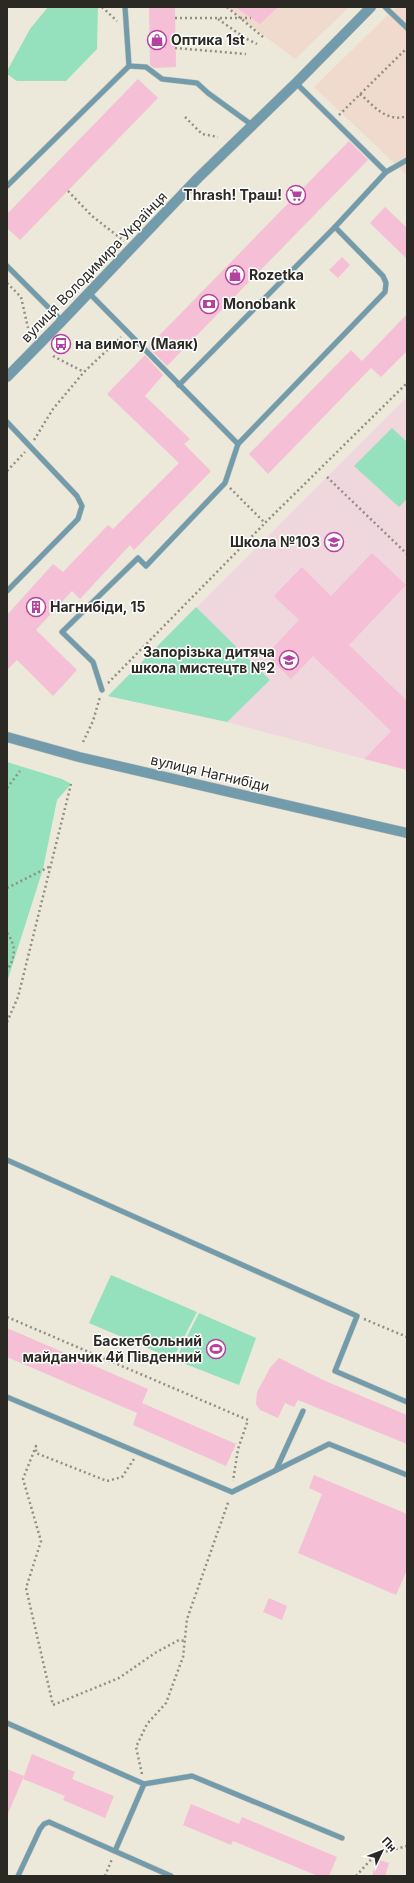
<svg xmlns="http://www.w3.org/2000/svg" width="414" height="1883" font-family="Inter,sans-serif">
<rect width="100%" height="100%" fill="#ece9da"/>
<g fill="#f0d9cd">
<polygon points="226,7 349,7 295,59"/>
<polygon points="396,7 407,7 407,175 314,87"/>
</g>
<polygon fill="#f0d7de" points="407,397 407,714 364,759 227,722 108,696"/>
<g fill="#95e1bd">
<polygon points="48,7 98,8 97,49 66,81 17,81 7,74 7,71 30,29"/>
<polygon points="392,428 407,442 407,499 399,507 354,466"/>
<polygon points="196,607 270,680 227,722 108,696"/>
<polygon points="7,762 62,779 71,784 57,800 43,869 7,982"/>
<polygon points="111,1275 197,1312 173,1359 89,1323"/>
<polygon points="199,1313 256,1338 239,1385 175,1360"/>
</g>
<g fill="#f5bfd6">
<polygon points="149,7 175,7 176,67 154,68 150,65"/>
<polygon points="235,7 278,7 260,24"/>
<polygon points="138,79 158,98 20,240 7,228 7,214"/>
<polygon points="349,141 368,160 167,366 148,347"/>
<polygon points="385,207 407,228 407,259 370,223"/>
<polygon points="342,257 350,265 338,278 329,270"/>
<polygon points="407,314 407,351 381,377 371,368 268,474 249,454 351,350 362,361"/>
<polygon points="145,355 163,375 145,396 190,439 184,444 211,471 134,550 130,545 80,599 72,591 36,630 77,670 53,696 17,660 7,670 7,615 53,564 63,572 108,525 113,529 179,463 107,394"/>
<polygon points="372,553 406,585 349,645 407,701 407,770 364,759 391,731 313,656 291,679 266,655 299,620 274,596 302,567 331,596"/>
<polygon points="7,1328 148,1389 142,1403 236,1444 226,1466 133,1425 137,1413 7,1357"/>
<polygon points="279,1358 323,1380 407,1415 407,1444 298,1400 294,1407 285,1403 278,1418 260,1410 256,1404 257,1392 270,1368"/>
<polygon points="314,1475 407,1514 407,1570 396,1595 298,1553 322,1494 309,1488"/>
<polygon points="269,1598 287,1606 282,1620 263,1612"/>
<polygon points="32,1754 75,1772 72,1779 114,1796 105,1818 63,1800 65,1796 23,1779"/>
<polygon points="7,1769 24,1776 7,1816"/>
<polygon points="191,1804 239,1824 242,1817 337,1857 329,1876 318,1876 233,1841 231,1845 183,1825"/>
<polygon points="377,1859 389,1863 385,1876 372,1876"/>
</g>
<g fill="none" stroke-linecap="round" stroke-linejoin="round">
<g stroke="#c9c6b9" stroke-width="6">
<g id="service">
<polyline points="125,7 129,66 146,67 162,79 197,83 208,93 252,125"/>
<polyline points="385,7 407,28"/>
<polyline points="386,172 407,160"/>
<polyline points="7,186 129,66"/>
<polyline points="7,266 62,321"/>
<polyline points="89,293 238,444 225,483 146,566 138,558 62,632 93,662 102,690"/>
<polyline points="179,385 335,227 386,172 296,83"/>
<polyline points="7,422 77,496 82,506 78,519 7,591"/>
<polyline points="238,444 385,292 386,283 383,276 335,227"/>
<polyline points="7,1160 357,1316 335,1371 407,1402"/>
<polyline points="7,1397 232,1492 329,1444 407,1475"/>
<polyline points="276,1470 303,1411"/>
<polyline points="7,1723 144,1784 115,1851"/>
<polyline points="144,1784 192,1776 342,1838"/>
<polyline points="18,1876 40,1829 44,1824 49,1822 171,1876"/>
</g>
</g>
<g stroke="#c9c6b9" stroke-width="11">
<polyline id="minor" points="7,737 79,757 407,833"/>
</g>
<g stroke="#c9c6b9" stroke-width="11">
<polyline id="tertiary" points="7,377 62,321 198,178 296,83 371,7"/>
</g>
<g stroke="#918f84" stroke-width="2.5" stroke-dasharray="2 3" stroke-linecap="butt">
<polyline points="102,7 117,21"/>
<polyline points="227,7 263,37"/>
<polyline points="175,18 251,18"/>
<polyline points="218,19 245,38 257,44"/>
<polyline points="175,48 246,54"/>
<path d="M360,94c14,12 27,29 47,22"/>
<polyline points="339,115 407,48"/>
<polyline points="185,117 202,134 218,137"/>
<polyline points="68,191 92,216 124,241"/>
<polyline points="7,283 21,297 28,328"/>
<polyline points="53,356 84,372"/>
<polyline points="34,440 53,409 84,372 121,337"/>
<polyline points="7,471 25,452"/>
<polyline points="327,477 407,554"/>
<polyline points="230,488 265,523 407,383"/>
<polyline points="108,683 265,523"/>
<polyline points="83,742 93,721 100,697"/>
<polyline points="7,788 20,771"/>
<polyline points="7,888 51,866"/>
<path d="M7,933c9,11 9,25 0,37"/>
<polyline points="7,1022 18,997 71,784"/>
<polyline points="7,1317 248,1420 238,1449 233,1481"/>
<polyline points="364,1319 407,1337"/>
<polyline points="134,1459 122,1477 107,1481 36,1453 36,1446 23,1479 41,1541 26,1588 53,1705 119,1678 155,1653 179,1640 185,1641"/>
<polyline points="142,1774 136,1747 147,1724 166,1703 183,1657 187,1619 229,1500"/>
<polyline points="105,1876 112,1859"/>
<polyline points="356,1876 376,1854 407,1846"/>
</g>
<use href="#service" stroke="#729bac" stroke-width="5"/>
<use href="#minor" stroke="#729bac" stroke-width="10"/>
<use href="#tertiary" stroke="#729bac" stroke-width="10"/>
</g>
<defs>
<g id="shop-ring" transform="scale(1)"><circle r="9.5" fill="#fff" stroke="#b4439f" stroke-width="1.5"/><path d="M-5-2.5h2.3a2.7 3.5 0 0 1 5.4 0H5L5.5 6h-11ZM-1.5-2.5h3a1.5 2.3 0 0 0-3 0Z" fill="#b4439f"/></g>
<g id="supermarket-ring" transform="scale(1)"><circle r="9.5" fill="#fff" stroke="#b4439f" stroke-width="1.5"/><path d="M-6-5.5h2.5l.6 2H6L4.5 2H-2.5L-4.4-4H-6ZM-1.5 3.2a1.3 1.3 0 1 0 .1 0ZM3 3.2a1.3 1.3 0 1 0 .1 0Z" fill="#b4439f"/></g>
<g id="bank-ring" transform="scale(1)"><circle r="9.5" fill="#fff" stroke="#b4439f" stroke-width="1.5"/><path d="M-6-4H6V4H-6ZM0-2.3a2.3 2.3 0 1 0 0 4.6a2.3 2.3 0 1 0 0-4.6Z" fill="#b4439f"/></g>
<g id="bus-ring" transform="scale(1)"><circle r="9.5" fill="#fff" stroke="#b4439f" stroke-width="1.5"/><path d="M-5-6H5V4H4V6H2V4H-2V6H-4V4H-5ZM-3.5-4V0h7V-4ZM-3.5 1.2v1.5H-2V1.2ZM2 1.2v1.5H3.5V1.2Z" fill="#b4439f"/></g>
<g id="school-ring" transform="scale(1)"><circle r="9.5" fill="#fff" stroke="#b4439f" stroke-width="1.5"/><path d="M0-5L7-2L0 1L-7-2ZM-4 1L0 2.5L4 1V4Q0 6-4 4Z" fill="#b4439f"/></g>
<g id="building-ring" transform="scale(1)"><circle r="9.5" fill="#fff" stroke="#b4439f" stroke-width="1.5"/><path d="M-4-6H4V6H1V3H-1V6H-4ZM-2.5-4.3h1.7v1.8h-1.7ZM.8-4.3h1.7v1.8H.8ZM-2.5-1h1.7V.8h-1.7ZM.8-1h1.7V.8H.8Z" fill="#b4439f"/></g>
<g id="stadium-ring" transform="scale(1)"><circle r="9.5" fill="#fff" stroke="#b4439f" stroke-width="1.5"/><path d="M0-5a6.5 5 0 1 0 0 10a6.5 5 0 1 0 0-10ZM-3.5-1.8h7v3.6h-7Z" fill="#b4439f"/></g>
</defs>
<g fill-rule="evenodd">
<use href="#shop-ring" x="157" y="40"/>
<use href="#supermarket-ring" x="296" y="195"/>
<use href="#shop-ring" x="235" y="275"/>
<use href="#bank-ring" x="209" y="304"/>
<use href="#bus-ring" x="61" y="344"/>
<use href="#school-ring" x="334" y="542"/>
<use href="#building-ring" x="36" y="607"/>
<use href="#school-ring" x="289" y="660"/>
<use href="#stadium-ring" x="216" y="1349"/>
</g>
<g text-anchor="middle" stroke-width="3" stroke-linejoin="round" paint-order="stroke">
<g font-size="14" font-weight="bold" fill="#2a2923" stroke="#fff" text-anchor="start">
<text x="171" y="45">Оптика 1st</text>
<text x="282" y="200" text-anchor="end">Thrash! Траш!</text>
<text x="249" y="280">Rozetka</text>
<text x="223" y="309">Monobank</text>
<text x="75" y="349">на вимогу (Маяк)</text>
<text x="320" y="547" text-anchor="end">Школа №103</text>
<text x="50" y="612">Нагнибіди, 15</text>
<text x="275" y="657" text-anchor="end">Запорізька дитяча<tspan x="275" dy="16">школа мистецтв №2</tspan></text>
<text x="202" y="1346" text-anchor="end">Баскетбольний<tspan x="202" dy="16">майданчик 4й Південний</tspan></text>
</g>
<g font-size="14" fill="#2a2923" stroke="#fff">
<text transform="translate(94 267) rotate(-46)" y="5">вулиця Володимира Українця</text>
<text transform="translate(210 773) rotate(13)" y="5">вулиця Нагнибіди</text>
</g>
</g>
<rect width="414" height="1883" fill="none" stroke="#2a2923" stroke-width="16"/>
<g transform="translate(382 1851) rotate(47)" stroke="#ffffff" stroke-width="3" paint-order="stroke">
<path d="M0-3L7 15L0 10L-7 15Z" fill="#2a2923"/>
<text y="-6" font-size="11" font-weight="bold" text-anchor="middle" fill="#2a2923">Пн</text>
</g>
</svg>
